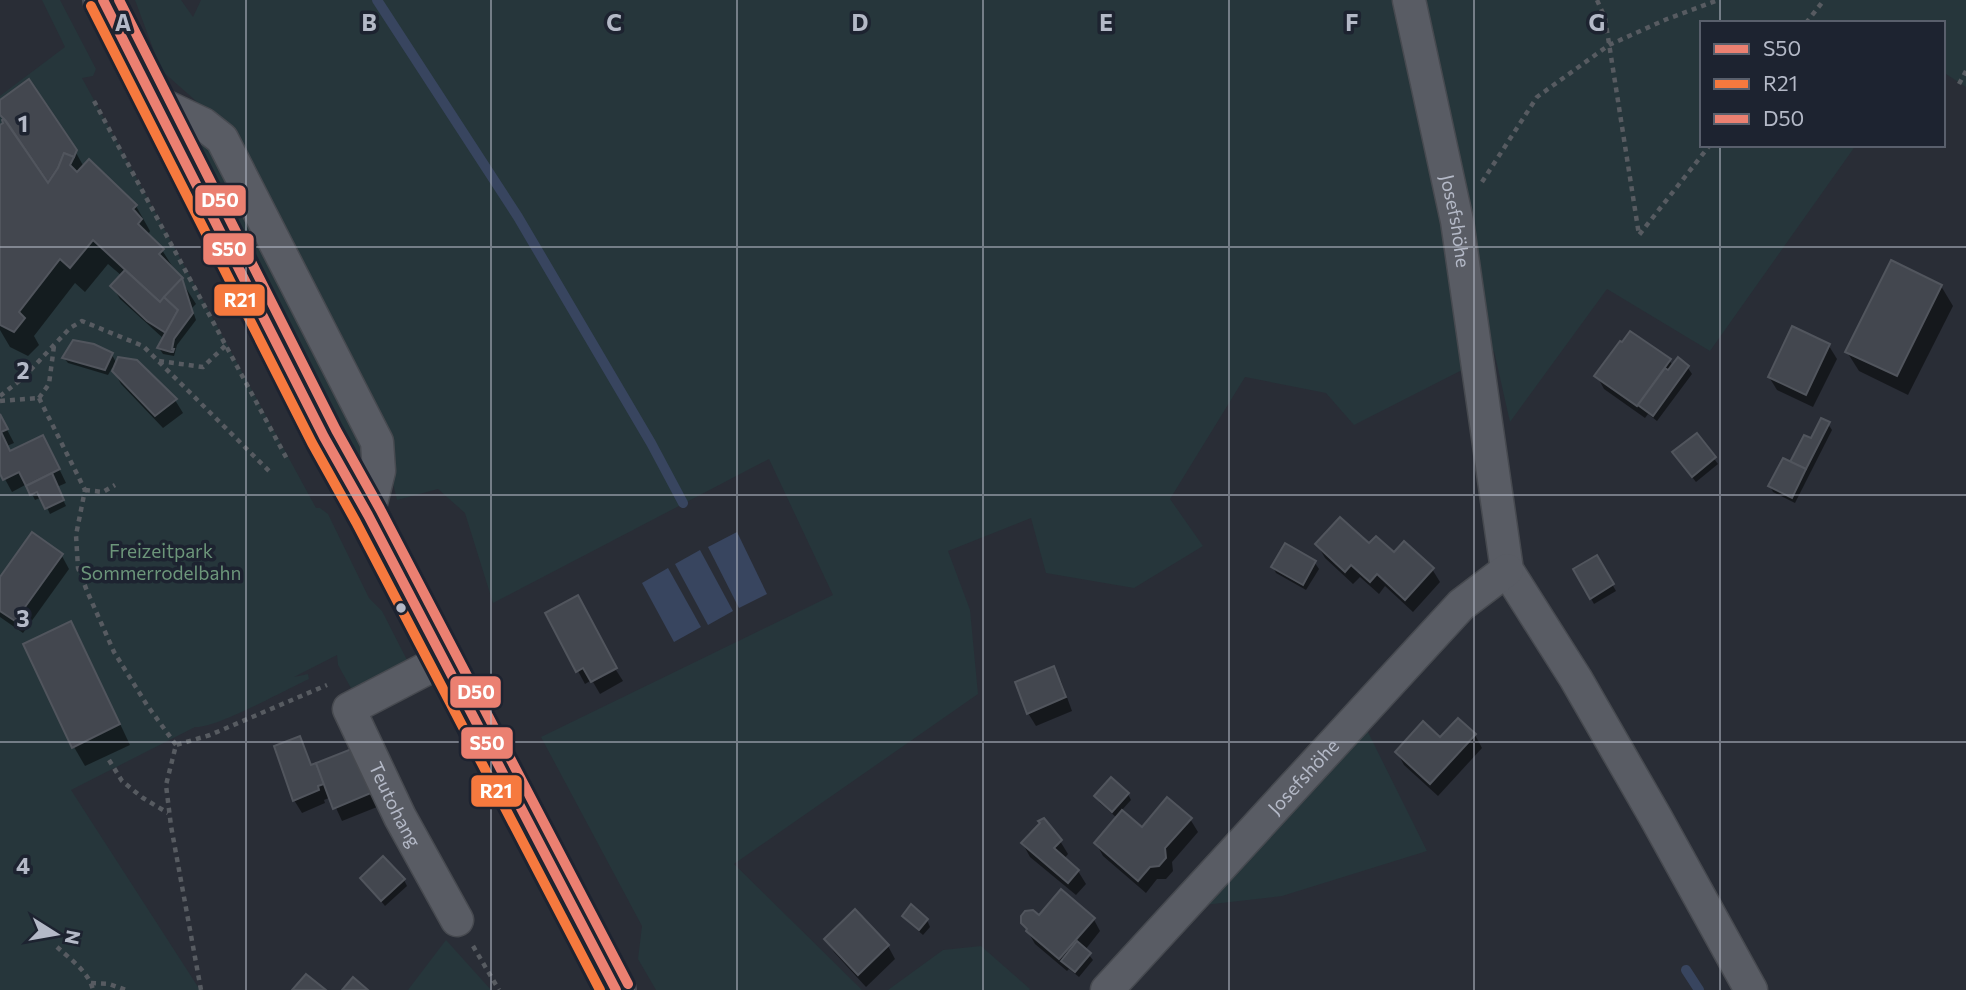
<svg xmlns="http://www.w3.org/2000/svg" width="1966" height="990" font-family="Commissioner,sans-serif">
<rect width="100%" height="100%" fill="#292d36"/>
<g fill="#26363b">
<path d="M42,0h18l36,69 -3,7 -11,2 234,430h4l8,6 41,84 13,13 25,49 -1,8 -39,21 -16,-1 -13,-23 -1,-10 -43,22 14,-3 1,5c-22,10 -94,50 -114,48l-124,63 129,200h-200v-894l65,-49z"/>
<polygon points="135,0 181,0 193,17 201,0 1966,0 1966,87 1943,72 1943,23 1702,23 1702,145 1856,145 1710,351 1607,289 1510,422 1494,351 1466,368 1354,425 1326,393 1245,377 1170,499 1203,546 1134,588 1046,573 1031,518 948,551 970,610 978,694 734,864 862,990 656,990 638,959 642,926 541,737 833,595 769,459 493,603 465,513 438,489 397,500 381,433 213,116 161,70"/>
<polygon points="200,144 207,145 212,150 361,439 360,459 203,157"/>
<polygon points="1365,726 1427,851 1282,896 1204,905"/>
<polygon points="446,940 491,990 408,990"/>
<polygon points="981,946 1030,989 1029,990 888,990 943,950"/>
</g>
<g fill="#38455f">
<polygon points="737,532 767,594 739,608 708,547"/>
<polygon points="700,550 733,611 708,625 675,564"/>
<polygon points="668,568 701,627 674,642 642,583"/>
</g>
<g fill="#0007">
<polygon points="0,102 75,151 84,167 89,162 136,206 150,231 149,233 153,241 162,250 196,304 192,308 196,320 177,345 174,356 163,354 159,348 164,339 120,299 112,286 122,276 108,264 85,292 75,283 34,336 39,345 28,356 10,347 0,330 0,127 6,123 0,113"/>
<polygon points="1941,286 1953,306 1908,395 1859,371 1847,352"/>
<polygon points="1829,346 1837,359 1813,407 1777,390 1769,377"/>
<polygon points="112,355 117,364 175,400 183,413 163,428 121,384 112,368 108,375 68,363 64,358"/>
<polygon points="1669,360 1673,366 1678,360 1688,368 1692,374 1657,421 1648,414 1645,418 1604,389 1597,376"/>
<polygon points="0,416 14,443 7,446 10,453 50,450 66,483 57,487 66,506 50,514 42,497 35,500 27,484 12,492 0,470"/>
<polygon points="1828,424 1832,430 1795,503 1773,492 1770,486"/>
<polygon points="1696,435 1718,464 1696,482 1678,459"/>
<polygon points="1317,544 1369,546 1432,569 1440,582 1413,612 1385,586 1379,594 1360,577 1353,584 1325,558"/>
<polygon points="62,556 69,569 23,633 0,617 0,580"/>
<polygon points="1597,558 1616,591 1594,604 1575,570"/>
<polygon points="1315,563 1319,569 1306,590 1276,573 1273,567"/>
<polygon points="547,614 615,667 585,684"/>
<polygon points="70,623 82,643 130,745 85,766 74,747"/>
<polygon points="1053,668 1061,681 1072,711 1036,726 1028,713"/>
<polygon points="616,670 623,681 600,694 593,682"/>
<polygon points="1475,735 1482,748 1438,796 1404,765 1397,752 1440,740"/>
<polygon points="299,739 312,766 361,763 377,807 342,821 331,797 324,800 325,803 302,813 294,800 276,747"/>
<polygon points="1128,794 1131,800 1121,811 1142,829 1190,819 1198,832 1172,862 1173,871 1166,879 1157,879 1146,893 1103,856 1096,843 1117,818 1100,803 1096,797"/>
<polygon points="1060,841 1068,854 1064,859 1078,871 1086,884 1076,895 1030,857 1023,844"/>
<polygon points="362,878 404,880 407,886 385,906"/>
<polygon points="911,907 927,920 930,927 923,935 908,922 904,916"/>
<polygon points="1039,918 1093,918 1100,931 1085,950 1093,960 1079,977 1069,969 1067,971 1035,944 1023,923"/>
<polygon points="826,939 888,946 895,959 866,987 834,952"/>
</g>
<g fill="none" stroke-linecap="round" stroke-linejoin="round">
<g stroke="#38455f" stroke-width="10">
<polyline points="377,0 518,217 651,443 683,503"/>
<polyline points="1686,970 1699,990"/>
</g>
</g>
<g fill="#43474f" stroke="#51555d" stroke-width="2">
<polygon points="29,79 77,150 74,157 64,153 58,168 48,183 6,121 0,115 0,100"/>
<polygon points="4,119 48,183 58,168 64,153 74,157 70,165 77,172 89,159 137,205 133,209 142,219 138,224 164,249 159,254 183,278 160,302 93,240 70,268 60,259 19,312 25,318 14,332 0,325 0,125 3,123 2,120"/>
<polygon points="1891,260 1942,285 1897,376 1845,352"/>
<polygon points="125,270 160,302 164,297 178,310 166,333 147,321 110,286"/>
<polygon points="182,278 193,313 174,339 172,349 174,349 173,352 171,352 157,348 178,310 164,297"/>
<polygon points="1792,326 1830,344 1806,395 1768,377"/>
<polygon points="1630,331 1671,359 1637,406 1594,376 1620,341 1622,342"/>
<polygon points="73,340 94,344 113,353 105,370 62,358"/>
<polygon points="118,357 137,360 177,399 155,416 112,371"/>
<polygon points="1678,357 1689,366 1653,416 1638,405 1665,368 1668,370"/>
<polygon points="0,414 8,429 1,432 10,451 43,435 60,469 26,486 19,472 3,480 0,474"/>
<polygon points="1821,418 1830,422 1806,469 1790,462 1804,435 1811,438"/>
<polygon points="1697,433 1716,457 1692,477 1672,452"/>
<polygon points="1783,458 1806,469 1792,498 1768,486"/>
<polygon points="52,473 64,500 45,509 37,492 30,495 26,486"/>
<polygon points="1340,517 1369,543 1376,536 1394,552 1404,541 1434,568 1405,600 1377,574 1370,582 1351,565 1345,572 1315,544"/>
<polygon points="32,532 63,554 15,621 0,611 0,577"/>
<polygon points="1285,543 1316,561 1303,585 1271,567"/>
<polygon points="1597,555 1614,584 1590,599 1573,569"/>
<polygon points="578,595 617,668 591,682 583,668 576,672 545,613"/>
<polygon points="71,621 120,724 72,748 23,644"/>
<polygon points="1054,666 1066,697 1027,714 1015,682"/>
<polygon points="1458,718 1476,734 1430,784 1395,752 1423,721 1440,737"/>
<polygon points="300,736 311,765 316,763 324,784 318,786 319,790 293,801 274,746"/>
<polygon points="354,748 371,793 333,809 316,763"/>
<polygon points="1111,777 1129,793 1112,812 1094,796"/>
<polygon points="1167,797 1192,818 1165,848 1166,858 1159,866 1150,867 1138,881 1094,843 1122,810 1142,827"/>
<polygon points="1044,818 1062,840 1054,848 1079,870 1068,883 1021,843 1040,823 1038,821"/>
<polygon points="383,856 405,879 381,901 360,878"/>
<polygon points="1061,889 1095,918 1059,959 1026,931 1027,929 1021,923 1021,916 1025,911 1033,910 1039,915"/>
<polygon points="911,904 928,919 919,930 902,916"/>
<polygon points="855,909 889,945 858,975 824,939"/>
<polygon points="1077,941 1091,953 1075,972 1061,961"/>
<polygon points="306,974 326,990 292,990"/>
<polygon points="353,977 368,990 342,990"/>
</g>
<g fill="none" stroke-linecap="round" stroke-linejoin="round">
<g stroke="#474a50" stroke-width="35">
<g id="minor">
<path id="s1" d="M1409,0l48,221 50,349 69,109 80,139 95,172"/>
<polyline points="154,101 203,124 222,139 377,442 379,471 368,515"/>
<path id="s2" d="M443,660l-94,49 51,108 57,103"/>
<path id="s3" d="M1107,990l354,-385 46,-35"/>
</g>
</g>
<g stroke="#474a53" stroke-width="42">
<polyline id="major" points="103,0 324,437 368,515 616,990"/>
</g>
<g stroke="#575b61" stroke-width="4.5" stroke-dasharray="5 5" stroke-linecap="butt">
<polyline points="1597,0 1605,18 1639,235 1710,145"/>
<polyline points="1806,23 1824,0"/>
<polyline points="1959,84 1966,71"/>
<polyline points="94,101 287,459"/>
<polyline points="1482,182 1537,97 1609,45 1667,19 1718,0"/>
<polyline points="159,361 203,367 226,345"/>
<polyline points="0,396 23,378 70,328 82,321 143,346 269,471"/>
<polyline points="39,398 85,490 76,535 78,568 87,591 114,652 147,705 176,745"/>
<polyline points="39,398 49,384 54,346"/>
<polyline points="0,401 39,398"/>
<polyline points="85,490 103,492 115,485"/>
<polyline points="109,760 122,781 143,798 168,813"/>
<polyline points="473,946 499,990"/>
<path d="M57,947c13,12 32,25 36,43"/>
<polyline points="91,983 109,984 126,990"/>
<polyline points="201,990 171,826 166,785 176,745 210,735 327,685"/>
</g>
<use href="#minor" stroke="#595c64" stroke-width="32"/>
<use href="#major" stroke="#5b5f66" stroke-width="38"/>
<g stroke="#1d2330" stroke-width="16">
<polyline id="bus-1" points="103,0 324,437 368,515 616,990"/>
</g>
<g stroke="#1d2330" stroke-width="16">
<polyline id="bus-2" points="91,6 312,443 356,522 600,990"/>
</g>
<g stroke="#1d2330" stroke-width="16">
<polyline id="bus-3" points="119,0 336,430 380,509 628,984"/>
</g>
<use href="#bus-1" stroke="#eb8071" stroke-width="10"/>
<use href="#bus-2" stroke="#f6793e" stroke-width="10"/>
<use href="#bus-3" stroke="#eb8071" stroke-width="10"/>
</g>
<path fill="none" stroke="#b4b9c7" stroke-width="2" stroke-opacity="0.55" d="M246,0v990M491,0v990M737,0v990M983,0v990M1229,0v990M1474,0v990M1720,0v23M1720,145v845M0,247h1966M0,495h1966M0,742h1966"/>
<circle fill="#b4b9c7" stroke="#1d2330" stroke-width="2.5" cx="401" cy="608" r="6"/>
<g text-anchor="middle" stroke-width="7" stroke-linejoin="round" paint-order="stroke">
<g font-size="19" fill="#b4b9c7" stroke="#1d2330">
<text dy="7" stroke="none"><textPath href="#s1" startOffset="226">Josefshöhe</textPath></text>
<text dy="7" stroke="none"><textPath href="#s3" startOffset="290">Josefshöhe</textPath></text>
<text dy="7" stroke="none"><textPath href="#s2" startOffset="212">Teutohang</textPath></text>
</g>
<g font-size="19" fill="#6c967a" stroke="#1d2330">
<text x="161" y="558">Freizeitpark<tspan x="161" dy="22">Sommerrodelbahn</tspan></text>
</g>
</g>
<g font-size="23" text-anchor="middle" font-weight="bold" fill="#b4b9c7" stroke="#1d2330" stroke-width="7" stroke-linejoin="round" paint-order="stroke">
<text x="123" y="31">A</text>
<text x="369" y="31">B</text>
<text x="614" y="31">C</text>
<text x="860" y="31">D</text>
<text x="1106" y="31">E</text>
<text x="1352" y="31">F</text>
<text x="1597" y="31">G</text>
<text x="23" y="132">1</text>
<text x="23" y="379">2</text>
<text x="23" y="627">3</text>
<text x="23" y="874">4</text>
</g>
<g stroke="#1d2330" stroke-width="2.5">
<rect x="194" y="184" width="53" height="33" rx="7" fill="#eb8071"/>
<rect x="202" y="232" width="53" height="34" rx="7" fill="#eb8071"/>
<rect x="213" y="283" width="53" height="34" rx="7" fill="#f6793e"/>
<rect x="449" y="675" width="53" height="34" rx="7" fill="#eb8071"/>
<rect x="460" y="726" width="54" height="34" rx="7" fill="#eb8071"/>
<rect x="470" y="774" width="53" height="34" rx="7" fill="#f6793e"/>
</g>
<g font-size="19" text-anchor="middle" font-weight="bold" fill="#fff">
<text x="220" y="207">D50</text>
<text x="229" y="256">S50</text>
<text x="240" y="307">R21</text>
<text x="476" y="699">D50</text>
<text x="487" y="750">S50</text>
<text x="496" y="798">R21</text>
</g>
<rect x="1700" y="21" width="245" height="126" fill="#1d2330" stroke="#595f6c" stroke-width="2"/>
<rect x="1714" y="44" width="35" height="10" fill="#eb8071" stroke="#595f6c" stroke-width="2"/>
<text x="1763" y="56" font-size="21" fill="#b4b9c7">S50</text>
<rect x="1714" y="79" width="35" height="10" fill="#f6793e" stroke="#595f6c" stroke-width="2"/>
<text x="1763" y="91" font-size="21" fill="#b4b9c7">R21</text>
<rect x="1714" y="114" width="35" height="10" fill="#eb8071" stroke="#595f6c" stroke-width="2"/>
<text x="1763" y="126" font-size="21" fill="#b4b9c7">D50</text>
<g transform="translate(56 934) rotate(101)" stroke="#1d2330" stroke-width="5" paint-order="stroke">
<path d="M0-5L12 26L0 18L-12 26Z" fill="#b4b9c7"/>
<text y="-10" font-size="19" font-weight="bold" text-anchor="middle" fill="#b4b9c7">N</text>
</g>
</svg>
